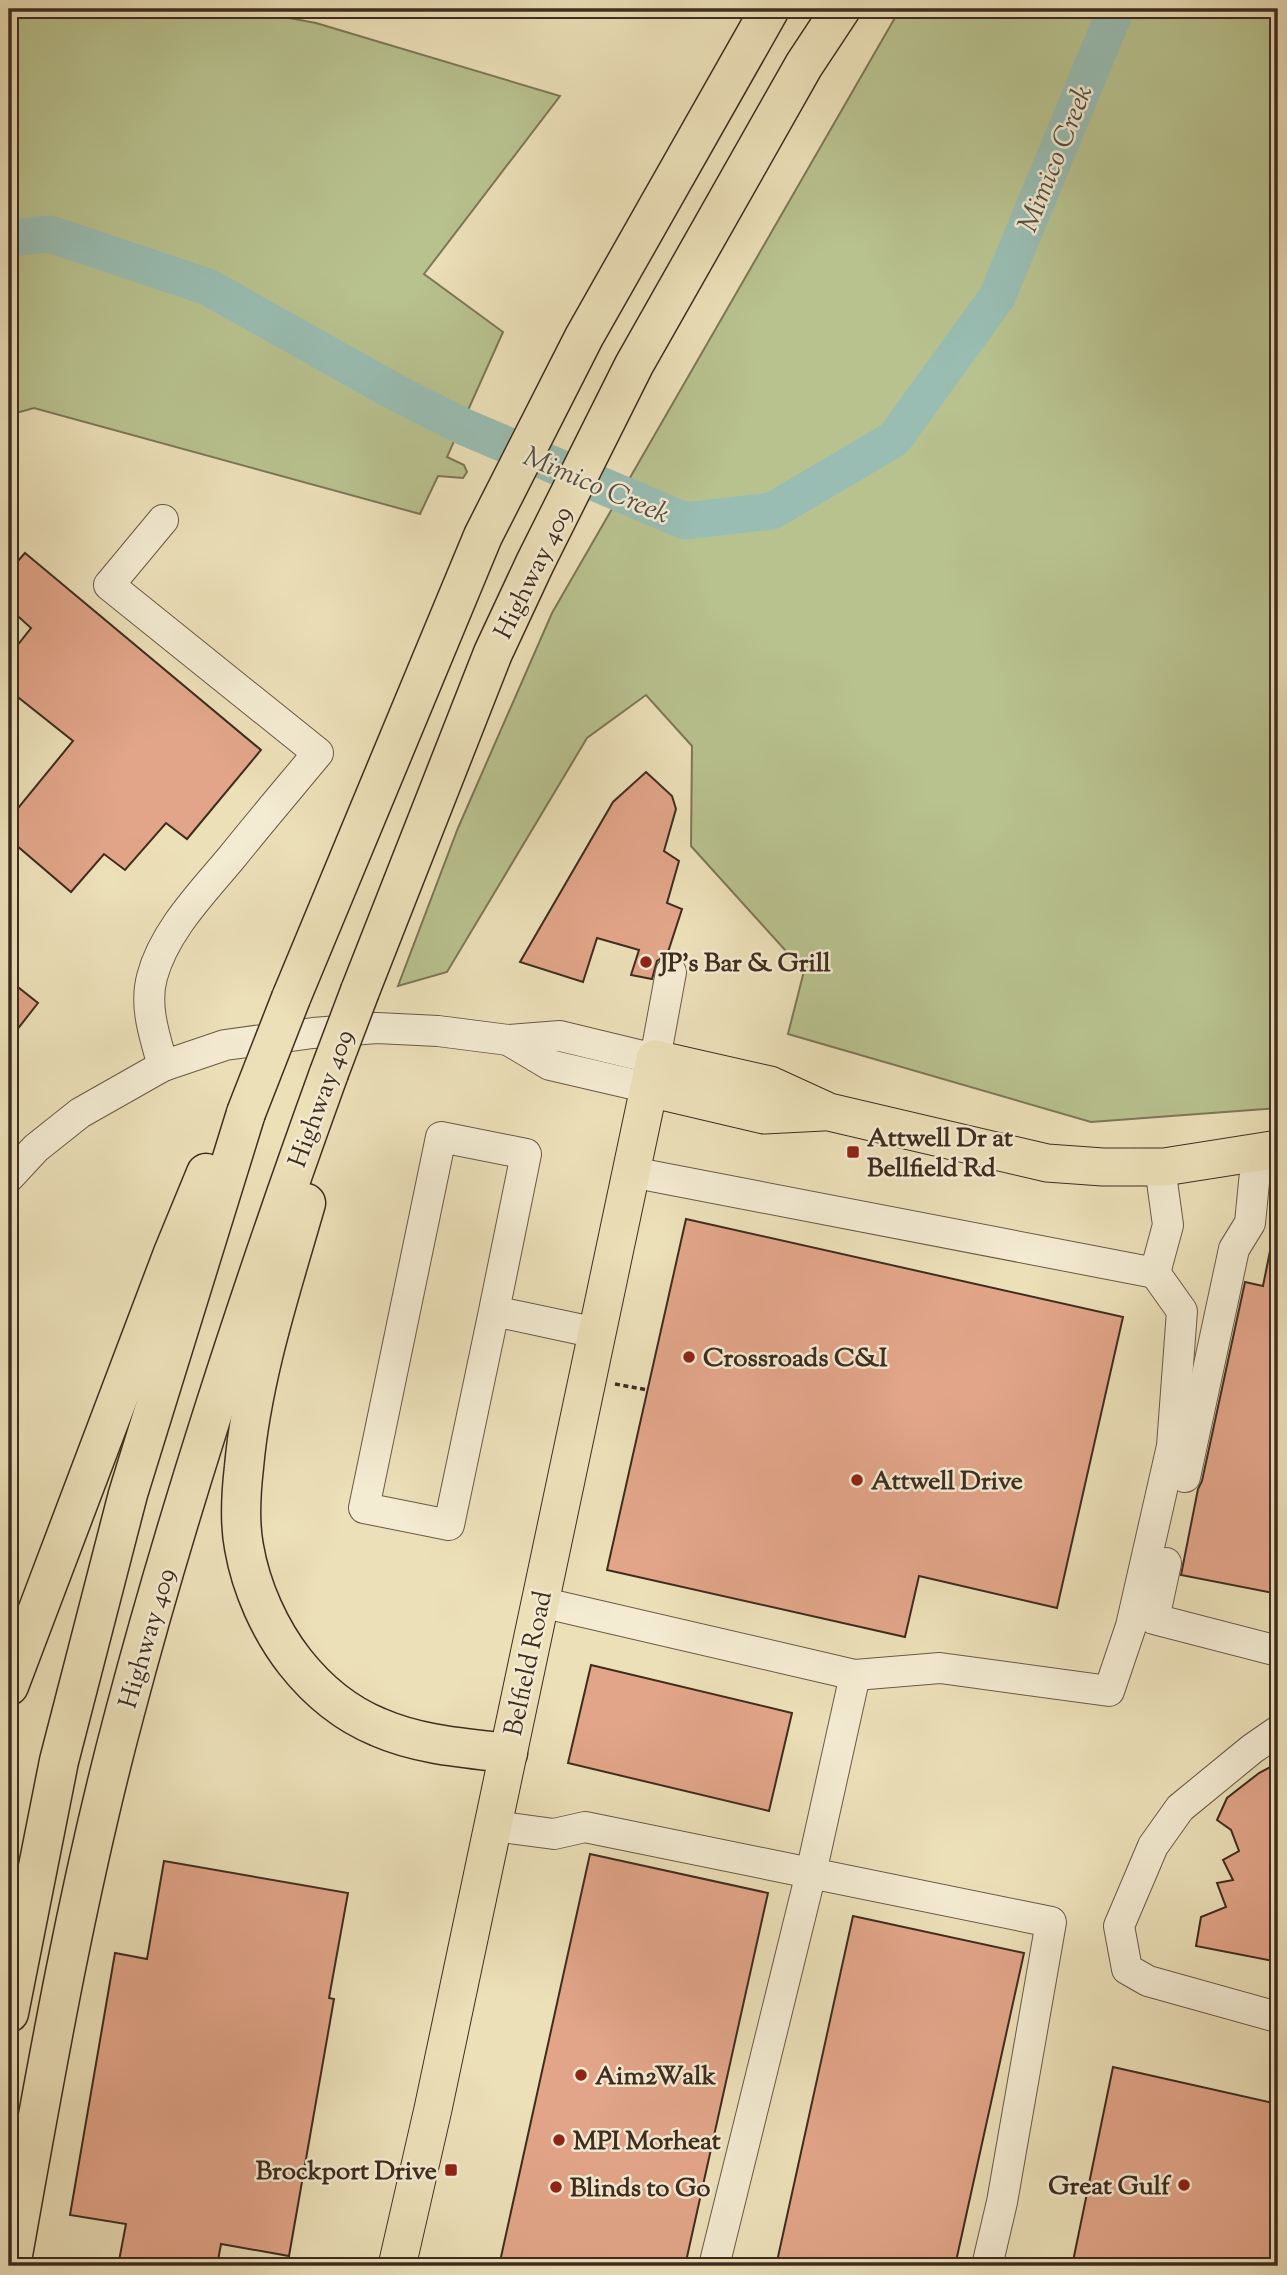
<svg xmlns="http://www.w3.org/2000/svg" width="1287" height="2275" font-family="'Sorts Mill Goudy',serif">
<rect width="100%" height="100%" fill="#ece0b9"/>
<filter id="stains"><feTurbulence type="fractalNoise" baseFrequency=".00286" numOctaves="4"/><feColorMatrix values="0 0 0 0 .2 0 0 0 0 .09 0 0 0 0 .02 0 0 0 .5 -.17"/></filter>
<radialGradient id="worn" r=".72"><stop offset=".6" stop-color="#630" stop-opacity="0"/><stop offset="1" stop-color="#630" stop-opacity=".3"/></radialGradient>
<g fill="#b8c28f" stroke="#7c7757" stroke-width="2">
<polygon points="9,9 241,9 316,23 560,96 424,274 503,332 447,457 464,465 467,472 463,478 438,476 420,514 34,408 9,415"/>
<polygon points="900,9 1278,9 1278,1108 1091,1122 788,1034 804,971 691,846 692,746 646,695 587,738 447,972 398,986 458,828 552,613"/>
</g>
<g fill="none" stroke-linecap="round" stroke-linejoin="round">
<polyline stroke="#99bdb2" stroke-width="37" points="9,238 50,234 208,287 393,391 462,426 685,521 772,511 894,439 997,297 1116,9"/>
</g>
<g fill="#e2a589" stroke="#3f2c1f" stroke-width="2">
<polygon points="25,553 261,750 187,839 166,823 125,870 104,854 71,892 9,839 9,819 73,741 9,690 9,656 31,628 9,608 9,571"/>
<polygon points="646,772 672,796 676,809 664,851 679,861 667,903 682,909 667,955 657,961 652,979 631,975 639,950 597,938 583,982 520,962 613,802"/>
<polygon points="9,980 38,1003 9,1040"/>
<polygon points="686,1219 1123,1317 1057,1608 919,1576 905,1637 607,1570"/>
<polygon points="1271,1246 1278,1247 1278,1594 1181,1575 1198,1489 1202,1481 1245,1282 1263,1286"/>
<polygon points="591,1665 792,1713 769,1811 568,1763"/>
<polygon points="1278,1763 1278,1962 1196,1946 1201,1917 1226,1907 1217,1883 1233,1880 1223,1860 1239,1851 1231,1830 1217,1820 1227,1798 1259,1773"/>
<polygon points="590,1854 768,1893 685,2266 499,2266"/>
<polygon points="164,1861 348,1893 329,1998 334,1999 289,2256 221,2244 217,2266 118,2266 126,2224 70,2215 115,1953 147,1959"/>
<polygon points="853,1916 1024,1953 955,2266 776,2266"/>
<polygon points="1113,2067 1278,2104 1278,2266 1072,2266"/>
</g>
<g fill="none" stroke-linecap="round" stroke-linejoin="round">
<g stroke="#6a5946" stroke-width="32">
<g id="minor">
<polyline points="508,1040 550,1065 649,1088"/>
<path d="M163,1066c-8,-29 -19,-59 -11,-89 12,-46 51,-85 80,-120 28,-35 57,-69 86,-104l-209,-168 54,-65"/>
<polyline points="631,1172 1155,1273 1168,1225 1160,1167"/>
<polyline points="9,1177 36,1148 80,1113 163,1066 225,1045 313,1033 377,1028 438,1031 508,1040 560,1036 655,1059 671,972"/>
<polyline points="494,1311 449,1525 364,1508 441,1137 526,1154 494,1311 597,1333"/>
<polyline points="1185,1477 1234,1249 1250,1223 1257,1152"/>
<polyline points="1166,1563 1154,1619 1278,1651"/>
<polyline points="540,1602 855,1675 811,1873 714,2266"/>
<polyline points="855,1675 940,1668 1109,1691 1131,1626 1172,1446 1182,1311 1155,1273"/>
<polyline points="493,1826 554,1834 585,1827 1051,1922 1002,2202 987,2266"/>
<polyline points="1277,2017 1148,1981 1127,1969 1119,1926 1153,1846 1180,1808 1252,1749 1278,1731"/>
</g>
</g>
<g stroke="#3f2c1f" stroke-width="39">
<g id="major">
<polyline points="649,1088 764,1115 823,1112"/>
<polyline points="397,2266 433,2109 655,1059 770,1085 829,1112 1047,1163 1103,1167 1164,1167 1278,1149"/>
</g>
</g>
<g stroke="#3f2c1f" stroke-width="41">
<g id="highway">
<polyline points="360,991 493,653 535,563 634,365 804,65 841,9"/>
<polyline points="291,998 483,536 584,337 770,9"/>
<path d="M306,1203c-25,87 -54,174 -62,264 -3,26 -5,54 0,80 7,41 26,83 51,115 23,29 49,51 83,65 41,18 86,21 130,26"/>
<polyline points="9,1686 173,1253 206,1173"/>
<polyline points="9,2013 59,1761 128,1494 246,1113"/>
<path d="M11,2266c33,-185 65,-371 114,-554 57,-216 128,-429 204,-639"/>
</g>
</g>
<polyline stroke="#3f2c1f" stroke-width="3.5" stroke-dasharray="5 3.5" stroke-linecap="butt" points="615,1384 648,1390"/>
<use href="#minor" stroke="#f3ebd2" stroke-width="30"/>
<use href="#major" stroke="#ece0b9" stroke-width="37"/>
<use href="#highway" stroke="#ece0b9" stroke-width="38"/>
<g stroke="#3f2c1f" stroke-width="41" stroke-linecap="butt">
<g id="highway-bridge">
<polyline points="329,1073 360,991"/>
<polyline points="246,1113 291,998"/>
</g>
</g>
<use href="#highway-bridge" stroke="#ece0b9" stroke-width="38"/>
</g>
<g fill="#8f2418" stroke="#f3ebd2" stroke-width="2.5">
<circle cx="646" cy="962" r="7"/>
<rect x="846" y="1145" width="14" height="14" rx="3.5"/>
<circle cx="689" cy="1357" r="7"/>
<circle cx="857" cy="1480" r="7"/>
<circle cx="581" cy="2075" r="7"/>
<circle cx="559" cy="2140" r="7"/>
<rect x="444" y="2163" width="14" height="14" rx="3.5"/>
<circle cx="1184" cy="2185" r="7"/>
<circle cx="556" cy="2187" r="7"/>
</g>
<g text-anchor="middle" stroke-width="5" stroke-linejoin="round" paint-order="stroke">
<g font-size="26" fill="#3f2c1f" stroke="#f3ebd2">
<text transform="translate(532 572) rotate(-64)" y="9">Highway 409</text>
<text transform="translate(320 1098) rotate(-70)" y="9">Highway 409</text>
<text transform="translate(146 1638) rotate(-74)" y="9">Highway 409</text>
<text transform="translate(527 1663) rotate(-78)" y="9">Belfield Road</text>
</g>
<g font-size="26" font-weight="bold" fill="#3f2c1f" stroke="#f3ebd2" text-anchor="start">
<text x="660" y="971">JP's Bar &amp; Grill</text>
<text x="867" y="1146">Attwell Dr at<tspan x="867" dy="30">Bellfield Rd</tspan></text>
<text x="703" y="1366">Crossroads C&amp;I</text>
<text x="871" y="1489">Attwell Drive</text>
<text x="595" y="2084">Aim2Walk</text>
<text x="573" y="2149">MPI Morheat</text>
<text x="437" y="2179" text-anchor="end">Brockport Drive</text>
<text x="1170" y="2194" text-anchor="end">Great Gulf</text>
<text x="570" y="2196">Blinds to Go</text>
</g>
<g font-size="28" font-style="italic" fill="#565044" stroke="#f3ebd2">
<text transform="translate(1054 158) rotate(-68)" y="10">Mimico Creek</text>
<text transform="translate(597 484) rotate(23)" y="10">Mimico Creek</text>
</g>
</g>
<rect width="1287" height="2275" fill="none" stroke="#ece0b9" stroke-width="35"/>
<rect x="10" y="10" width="1266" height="2254" fill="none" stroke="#3f2c1f" stroke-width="3.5"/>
<rect x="18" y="18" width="1252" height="2240" fill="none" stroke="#3f2c1f" stroke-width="2"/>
<rect width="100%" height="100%" filter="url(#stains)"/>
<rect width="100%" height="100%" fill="url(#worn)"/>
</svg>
